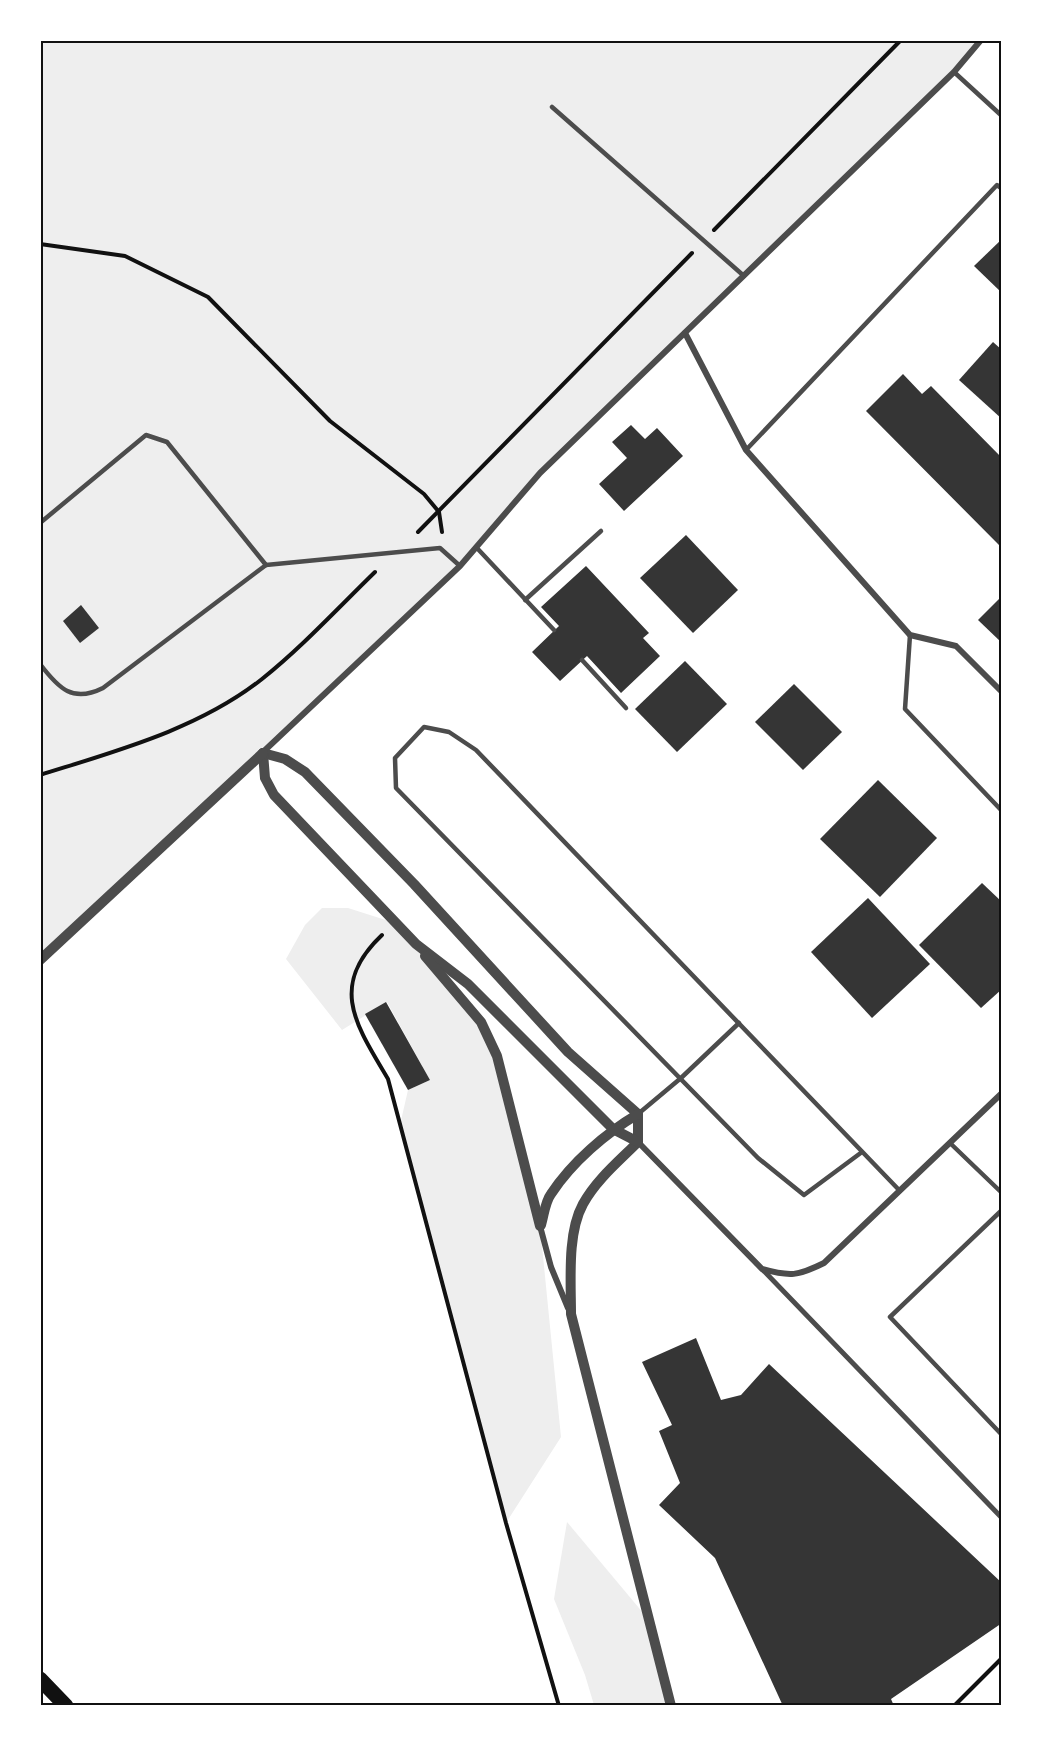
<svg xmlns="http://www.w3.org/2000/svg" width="1042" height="1746" font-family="Mulish,sans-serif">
<rect width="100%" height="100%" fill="#fff"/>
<g fill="#eee">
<polygon points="41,41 981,41 954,72 540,473 460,566 41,960"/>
<polygon points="322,908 348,908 395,923 481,1022 497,1056 540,1226 561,1437 506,1523 400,1125 408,1090 430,1080 387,1002 342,1030 286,959 305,925"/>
<polygon points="567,1522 649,1620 671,1705 594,1705 585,1675 554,1599"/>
</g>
<g fill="#353535">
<polygon points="1002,239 1002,293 974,266"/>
<polygon points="993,342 1002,350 1002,419 959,380"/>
<polygon points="903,374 922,394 931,386 1002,458 1002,543 999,545 866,411"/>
<polygon points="631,425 645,439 657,428 683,456 624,511 599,484 627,458 612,442"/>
<polygon points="686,535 738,590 693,633 640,578"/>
<polygon points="586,566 649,633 643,638 660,656 621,693 587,656 560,681 532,652 559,626 541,607"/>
<polygon points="1002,596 1002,643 978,620"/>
<polygon points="81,605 99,628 80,643 63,621"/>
<polygon points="685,661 727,704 677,752 635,709"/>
<polygon points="794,684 842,732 803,770 755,722"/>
<polygon points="878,780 937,838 880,897 820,839"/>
<polygon points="982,883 1002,902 1002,989 981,1008 919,945"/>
<polygon points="868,898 930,964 872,1018 811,952"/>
<polygon points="386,1002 430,1080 408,1090 365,1014"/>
<polygon points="696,1338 721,1400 741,1395 769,1364 1002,1583 1002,1623 891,1699 894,1706 783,1706 715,1558 659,1505 680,1483 659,1431 672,1425 642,1362"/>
</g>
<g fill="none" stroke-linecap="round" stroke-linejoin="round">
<g stroke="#111" stroke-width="4">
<polyline points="714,230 901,40"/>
<polyline points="40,244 125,256 208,297 330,421 424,494 439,512 442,532"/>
<polyline points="418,532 692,253"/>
<path d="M40,775c76,-24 159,-46 222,-96 40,-32 76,-71 113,-107"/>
<path d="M382,935c-54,51 -26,90 6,144l118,444 53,183"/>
<polyline points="954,1706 1002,1658"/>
</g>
<g stroke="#4c4c4c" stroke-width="4.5">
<polyline points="954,72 1002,116"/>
<polyline points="552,107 744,276"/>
<polyline points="746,450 997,185 1002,189"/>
<polyline points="40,523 146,435 167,442 266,565"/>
<polyline points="476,547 554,630"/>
<polyline points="525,600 601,531"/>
<polyline points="910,635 905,709 1002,811"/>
<polyline points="582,660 626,708"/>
<path d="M40,664c19,25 33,39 63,24l163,-123 174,-17 20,18"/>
<polyline points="638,1114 681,1078 739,1023"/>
<polyline points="950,1143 1002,1193"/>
<polyline points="862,1152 804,1195 758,1158 396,788 395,758 424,727 449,732 476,750 900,1191"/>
<polyline points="1002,1210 890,1317 1002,1435"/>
</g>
<polyline stroke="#4c4c4c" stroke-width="5" points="762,1269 1002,1518"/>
<g stroke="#4c4c4c" stroke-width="6">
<polyline points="685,333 746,450 910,635 956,646 1002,692"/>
<polyline points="263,752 460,566 540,473 954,72 981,40"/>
<path d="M638,1142l124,127c28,8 36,7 62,-6l178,-170"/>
<polyline points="540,1226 551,1267 568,1308"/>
</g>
<g stroke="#4c4c4c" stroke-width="10">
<path d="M263,753l22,6 20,13 109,112 154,168 70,62v28c-19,19 -42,38 -55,62 -16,29 -12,77 -12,110l100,392"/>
<polyline points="263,753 265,778 274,795 416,944 468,984 613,1129 638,1142"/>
<polyline points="425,956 481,1022 497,1056 540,1226"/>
<polyline points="40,960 263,753"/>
<path d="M541,1225c3,-10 4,-23 10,-31 21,-32 55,-61 87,-80"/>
</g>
<polyline stroke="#111" stroke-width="15" points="40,1679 66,1706"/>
</g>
<rect width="1042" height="1746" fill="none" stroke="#ffffff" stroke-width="84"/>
<rect x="42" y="42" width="958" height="1662" fill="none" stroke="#111" stroke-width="2"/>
</svg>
